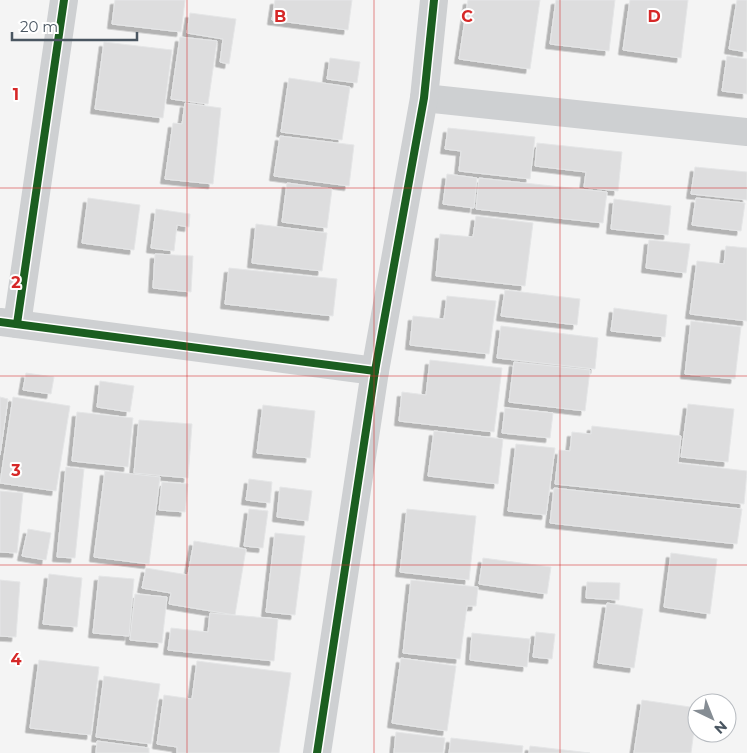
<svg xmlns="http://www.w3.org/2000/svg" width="747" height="753" font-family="Montserrat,sans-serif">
<defs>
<filter id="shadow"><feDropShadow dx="-4.5" dy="4.5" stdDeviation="0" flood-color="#0004"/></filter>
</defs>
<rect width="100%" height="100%" fill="#f4f4f4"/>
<g fill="#ddddde" stroke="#e5e6e7" filter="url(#shadow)">
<polygon points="115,0 185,0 181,32 112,24"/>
<polygon points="275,0 352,0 348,30 272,20"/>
<polygon points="468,0 540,0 530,69 459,59"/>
<polygon points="556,0 615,0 609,51 550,44"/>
<polygon points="630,0 688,0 681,58 623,50"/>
<polygon points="737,0 747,0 747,52 729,49"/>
<polygon points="190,13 236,19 229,64 220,62 223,39 187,33"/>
<polygon points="180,37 217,41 208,104 171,99"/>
<polygon points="104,42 172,50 163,118 95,109"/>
<polygon points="727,56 747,59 747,94 722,91"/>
<polygon points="330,58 360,62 357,83 327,79"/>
<polygon points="289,78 350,87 342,140 281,132"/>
<polygon points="185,103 221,108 213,184 165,179 173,123 182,124"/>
<polygon points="448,128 535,137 530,179 459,171 461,151 445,149"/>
<polygon points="280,136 354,145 349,186 274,176"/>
<polygon points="537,143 622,152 618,191 584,187 586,172 535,166"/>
<polygon points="695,167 747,172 747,200 691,194"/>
<polygon points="447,174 477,178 474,208 443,204"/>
<polygon points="479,178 607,192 603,223 476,209"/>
<polygon points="287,183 332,189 327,228 282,222"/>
<polygon points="88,198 140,205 134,250 82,243"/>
<polygon points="696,198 745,203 741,231 692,225"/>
<polygon points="614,199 671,206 668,235 611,229"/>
<polygon points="156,209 190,214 189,227 177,225 174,251 151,248"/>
<polygon points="476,216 533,223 525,286 436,276 440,234 473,237"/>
<polygon points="256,224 327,233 322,271 252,263"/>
<polygon points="649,240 690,244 686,273 646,268"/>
<polygon points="726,246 747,248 747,321 690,314 697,261 724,264"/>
<polygon points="155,254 193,256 191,292 153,288"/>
<polygon points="229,268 337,279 333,316 225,304"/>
<polygon points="505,290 580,299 577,325 501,316"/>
<polygon points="447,296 496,301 489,354 410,345 413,316 444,319"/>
<polygon points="614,308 667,315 665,337 611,331"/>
<polygon points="691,321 741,327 735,379 685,374"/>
<polygon points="501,326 598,338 595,369 497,358"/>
<polygon points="430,360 502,368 494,432 399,421 402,392 426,395"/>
<polygon points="514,362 590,370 585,411 509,402"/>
<polygon points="26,373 54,377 51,394 23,390"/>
<polygon points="100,381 134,386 130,412 97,407"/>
<polygon points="0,397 8,399 0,455"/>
<polygon points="13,397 70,406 56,491 0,483"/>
<polygon points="688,404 734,409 728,462 681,457"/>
<polygon points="263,405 315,411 310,458 257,453"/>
<polygon points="505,408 553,413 550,438 502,433"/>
<polygon points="77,412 133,418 128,467 72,461"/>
<polygon points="139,420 192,424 188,478 134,473"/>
<polygon points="592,426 681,436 678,463 747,471 744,504 555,484 559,450 570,451 572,432 591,434"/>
<polygon points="434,431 503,439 498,484 428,476"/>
<polygon points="516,444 555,448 546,515 508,511"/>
<polygon points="66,467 84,469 75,558 57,557"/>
<polygon points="105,471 160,477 149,564 94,557"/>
<polygon points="249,479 272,482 270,503 246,500"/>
<polygon points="162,482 188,484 185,512 159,510"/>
<polygon points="280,487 312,491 308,521 277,517"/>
<polygon points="554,488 742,509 737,544 550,523"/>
<polygon points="0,491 23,493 17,553 0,552"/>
<polygon points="249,509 268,511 263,548 244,546"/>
<polygon points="407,509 476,516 469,580 400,572"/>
<polygon points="28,529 51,533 46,560 22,556"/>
<polygon points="275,533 305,536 295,615 266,612"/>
<polygon points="194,541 246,549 235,615 169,604 171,593 142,588 146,568 188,575"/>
<polygon points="671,553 717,559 710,614 664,607"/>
<polygon points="483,558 551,567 547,594 479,584"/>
<polygon points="49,574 82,578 77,627 43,624"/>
<polygon points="99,576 134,579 129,636 93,633"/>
<polygon points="0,580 20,582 16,637 0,636"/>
<polygon points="411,580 478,587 476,606 467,606 460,659 403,653"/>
<polygon points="587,582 620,583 619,600 586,598"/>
<polygon points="135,594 167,597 162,643 130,640"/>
<polygon points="607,603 643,609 634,668 598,663"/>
<polygon points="210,613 278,619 274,661 168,650 171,628 208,632"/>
<polygon points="536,632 555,634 552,659 533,657"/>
<polygon points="472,633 530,639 527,667 470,660"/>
<polygon points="401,658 456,666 447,731 392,723"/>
<polygon points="39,660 99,667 91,735 30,728"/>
<polygon points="197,661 291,673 279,753 177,753 177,747 157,744 164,695 192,699"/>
<polygon points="104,676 160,684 151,744 96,737"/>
<polygon points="642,700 697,708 691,753 634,753"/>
<polygon points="396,732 445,738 443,753 394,753"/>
<polygon points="451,738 523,746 522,753 449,753"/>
<polygon points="97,741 149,748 149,753 96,753"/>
<polygon points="530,746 590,753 529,753"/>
</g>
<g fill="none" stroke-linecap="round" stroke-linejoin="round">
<g stroke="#ced0d2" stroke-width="28">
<polyline points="424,98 747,132"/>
<polyline points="0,322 375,371"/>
<polyline points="17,324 64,0"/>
<polyline points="317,753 375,371 424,98 434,0"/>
</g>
<g stroke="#fff" stroke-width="11">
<g id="cycleway">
<polyline points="0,322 375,371"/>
<polyline points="17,324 64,0"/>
<polyline points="317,753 375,371 424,98 434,0"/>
</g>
</g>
<use href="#cycleway" stroke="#1b5e20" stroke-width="8"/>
</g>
<path fill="none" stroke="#d62828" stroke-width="1" stroke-opacity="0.55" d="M187,0v753M374,0v753M560,0v753M0,188h747M0,376h747M0,565h747"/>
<g font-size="16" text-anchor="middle" font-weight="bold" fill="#d62828" stroke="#fff" stroke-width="4" stroke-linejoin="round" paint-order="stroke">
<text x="280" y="22">B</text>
<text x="467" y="22">C</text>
<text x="654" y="22">D</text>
<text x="16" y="100">1</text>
<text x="16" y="288">2</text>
<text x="16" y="476">3</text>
<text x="16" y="665">4</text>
</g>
<g transform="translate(712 718) rotate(137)"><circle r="24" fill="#ffffff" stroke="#b7bbc0"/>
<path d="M0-4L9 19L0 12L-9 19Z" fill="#868d94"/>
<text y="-8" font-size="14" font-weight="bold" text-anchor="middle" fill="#4a5661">N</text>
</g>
<path d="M12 32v8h125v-8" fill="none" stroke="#4a5661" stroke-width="2.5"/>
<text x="20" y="32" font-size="15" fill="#4a5661" stroke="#ffffff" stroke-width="4" paint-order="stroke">20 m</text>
</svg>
